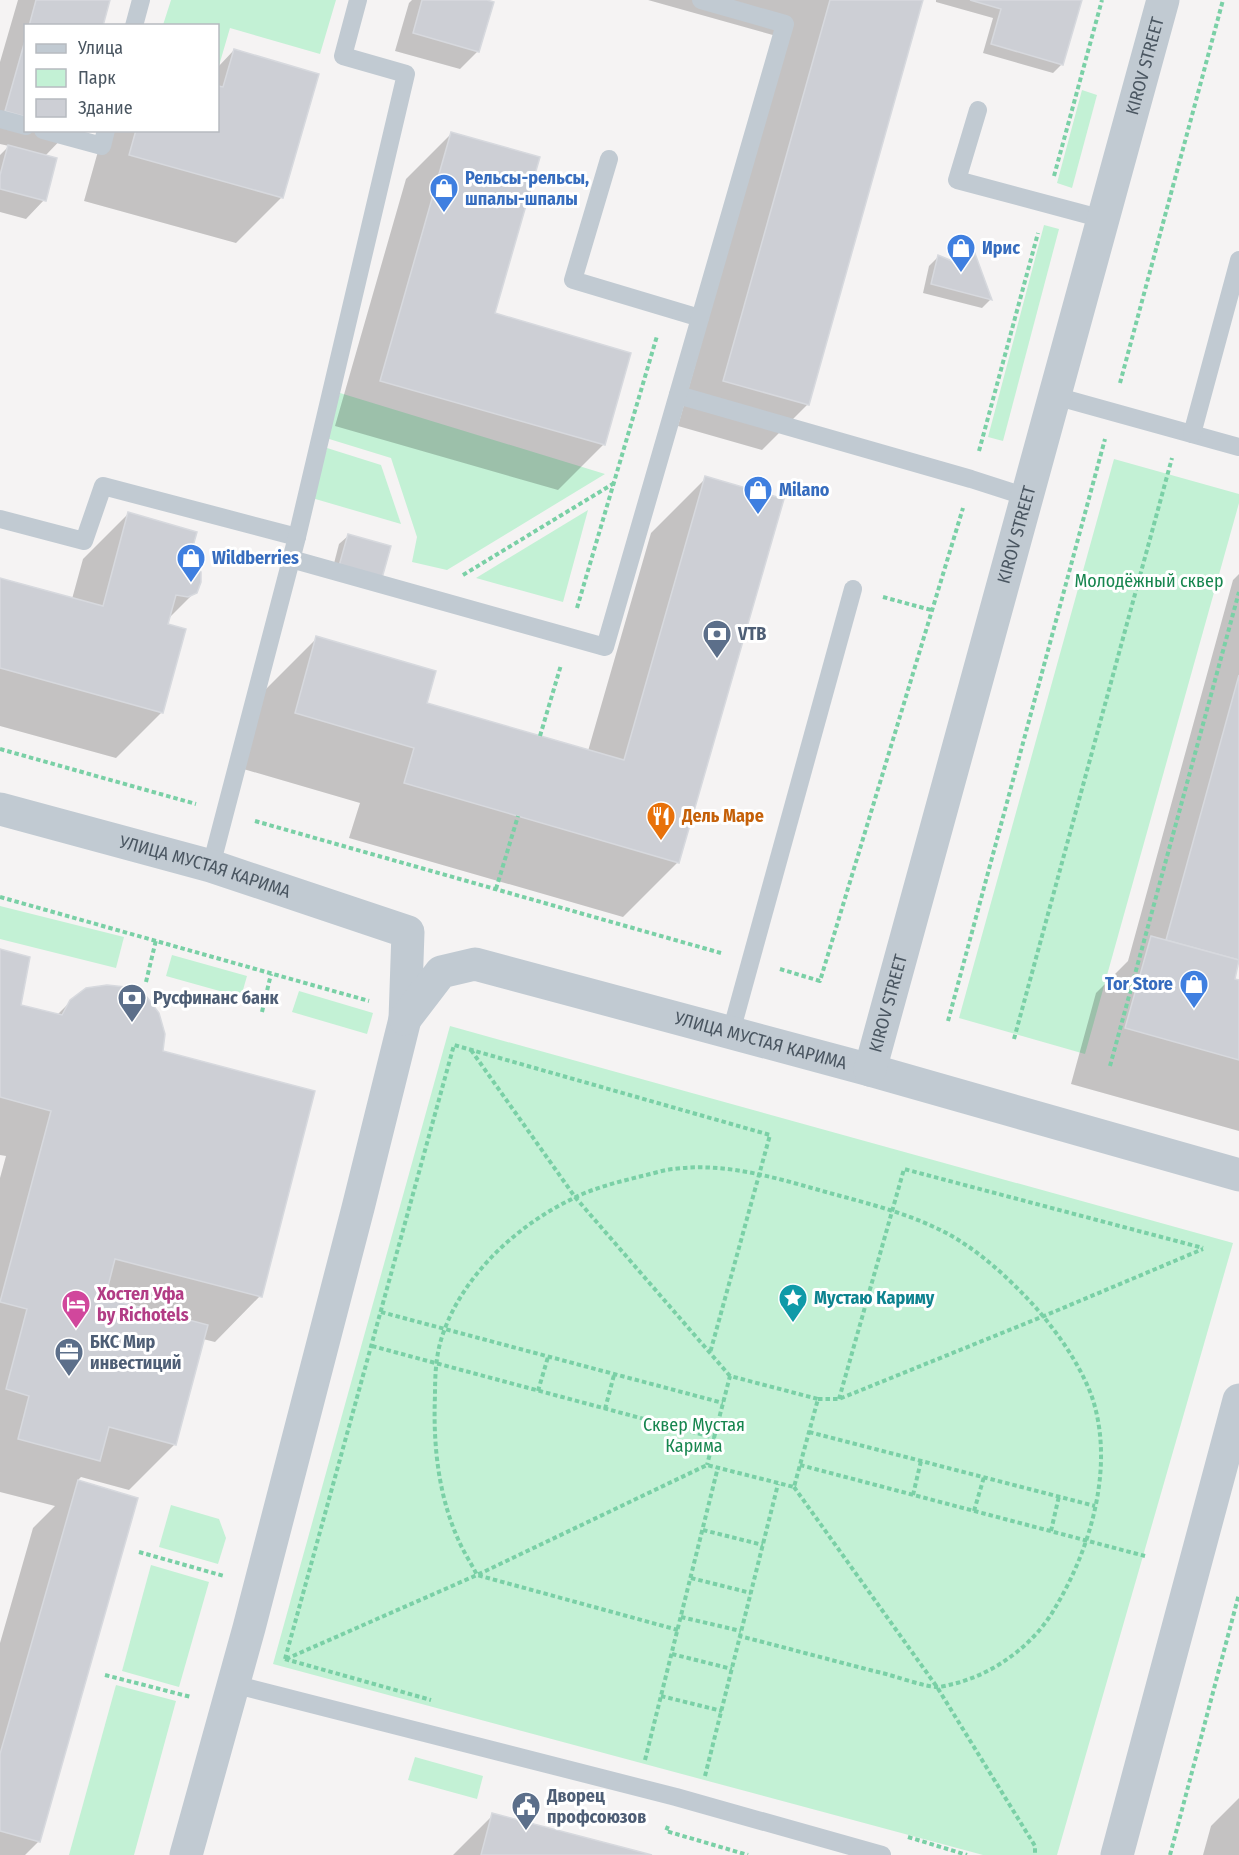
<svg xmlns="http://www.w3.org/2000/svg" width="1239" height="1855" font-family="'Fira Sans Condensed',sans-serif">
<rect width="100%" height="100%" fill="#f5f3f3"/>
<g fill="#c3f1d5">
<polygon points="171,0 336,0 320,54 230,28 218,69 218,26 163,25"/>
<polygon points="1082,90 1097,95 1072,188 1057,183"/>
<polygon points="1044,225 1059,229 1003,441 988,437"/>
<polygon points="340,393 605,474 447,570 412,562 417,537 391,458 326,438"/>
<polygon points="327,448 381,465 401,524 312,498"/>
<polygon points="1114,459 1239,494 1239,503 1085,1054 959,1018"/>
<polygon points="588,510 563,602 476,578"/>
<polygon points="0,906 124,937 116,968 0,939"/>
<polygon points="172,955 247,976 241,997 166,976"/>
<polygon points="299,991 373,1013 367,1034 292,1012"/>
<polygon points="450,1026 1233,1243 1057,1855 983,1855 273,1664"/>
<polygon points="171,1505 219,1519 226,1538 218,1564 159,1547"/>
<polygon points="151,1565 209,1582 179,1687 122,1671"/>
<polygon points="116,1685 176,1701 134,1855 69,1855"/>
<polygon points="415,1757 483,1776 477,1799 408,1780"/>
</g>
<g fill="#0003">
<polygon points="18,0 108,0 101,26 26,26 26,130 70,130 45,156 44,200 26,219 0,212 0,155 9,146 0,144 0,62"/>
<polygon points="412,0 482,0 478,51 460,69 395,51 409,3"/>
<polygon points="648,0 921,0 808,404 762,450 678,426 787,39"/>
<polygon points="936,0 1080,0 1062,64 1053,73 983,53 993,18 936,2"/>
<polygon points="234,50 282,197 236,243 84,201 104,130 218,130 218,67"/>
<polygon points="452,133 493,314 629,354 603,445 558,490 335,426 406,179"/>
<polygon points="938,257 957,264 991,299 982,308 923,293 929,266"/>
<polygon points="706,478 678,862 623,917 349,838 360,803 240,768 262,693 317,638 425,704 588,751 651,533"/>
<polygon points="129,513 186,565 195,592 167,620 162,712 116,758 0,726 0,579 72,599 83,559"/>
<polygon points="348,536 372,586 331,575 339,544"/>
<polygon points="1239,574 1239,961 1233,980 1239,981 1239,1131 1071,1084 1096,993 1128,961 1233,580"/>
<polygon points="0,950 20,1006 57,1015 71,1001 161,1052 260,1296 215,1342 203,1339 175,1444 129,1490 81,1477 77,1481 137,1499 38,1842 25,1855 0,1855 0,1643 33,1528 55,1506 0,1492 0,1178 6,1156 0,1155"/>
<polygon points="1239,1798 1239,1855 1203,1855 1211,1826"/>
<polygon points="493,1815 646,1855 453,1855"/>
</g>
<g fill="#cdcfd5" stroke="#d7d9de" stroke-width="1.5">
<polygon points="36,0 110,0 103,26 29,26"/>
<polygon points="422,0 487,0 494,2 479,52 413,33"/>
<polygon points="830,0 923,0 809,405 723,381"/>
<polygon points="970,0 1082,0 1063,65 991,44 1001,9"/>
<polygon points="26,37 26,117 5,111"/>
<polygon points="234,49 319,74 283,198 129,155 136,130 218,130 218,86 223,87"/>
<polygon points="451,132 540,157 495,313 631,353 605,445 380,381"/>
<polygon points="8,145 57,158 46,201 0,189 0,175"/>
<polygon points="973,248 992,300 931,284 938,255 957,263"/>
<polygon points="705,476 784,499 679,863 404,783 414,748 295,713 316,636 436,671 427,703 624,760"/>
<polygon points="128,512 197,532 188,564 196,566 201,572 201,582 197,593 188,597 176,595 168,624 186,629 163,713 0,668 0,578 103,606"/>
<polygon points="348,534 391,546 382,578 339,566"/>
<polygon points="1239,675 1239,960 1166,940"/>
<polygon points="1151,936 1239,960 1235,979 1239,980 1239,1060 1125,1028"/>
<polygon points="0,949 30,957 21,1005 62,1015 70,1000 86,988 107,985 126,987 147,997 159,1013 165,1034 163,1051 315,1091 262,1297 115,1259 105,1298 208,1325 176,1445 109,1427 100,1461 18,1439 29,1396 6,1389 27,1309 0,1302 51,1111 0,1097"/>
<polygon points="78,1480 138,1498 40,1842 0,1831 0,1754"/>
<polygon points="492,1813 637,1851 652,1855 481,1855"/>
</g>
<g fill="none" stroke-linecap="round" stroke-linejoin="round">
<g stroke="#7ad0a6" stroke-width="4" stroke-dasharray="4.5 3" stroke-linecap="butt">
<polyline points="1054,176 1102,0"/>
<polyline points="1120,383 1223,0"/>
<polyline points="979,451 1038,233"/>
<polyline points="463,575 616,482"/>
<polyline points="883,597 931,610"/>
<polyline points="577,608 657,336"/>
<polyline points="540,736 561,665"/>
<polyline points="0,749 196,804"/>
<polyline points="255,821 721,953"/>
<polyline points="496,889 518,816"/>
<polyline points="0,897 369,1001"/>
<polyline points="780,969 820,981 963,508"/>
<polyline points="146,982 156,940"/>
<polyline points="262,1012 271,974"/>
<polyline points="948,1021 1105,439"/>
<polyline points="1014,1039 1172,458"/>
<polyline points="471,1050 575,1197 730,1376"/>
<polyline points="1110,1066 1239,592"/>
<polyline points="381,1312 723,1403"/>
<polyline points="372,1346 715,1438"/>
<polyline points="538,1391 548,1357"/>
<polyline points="818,1399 839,1399 1044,1316 1203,1249"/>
<polyline points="839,1399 904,1169 1203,1248"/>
<polyline points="605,1409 614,1375"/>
<polyline points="809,1432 1095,1506"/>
<polyline points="800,1465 1145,1556"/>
<polyline points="794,1487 937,1687 1035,1846 1035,1855"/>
<polyline points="913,1495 921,1461"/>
<polyline points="974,1511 984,1477"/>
<polyline points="703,1530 763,1545"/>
<polyline points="1051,1531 1059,1496"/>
<polyline points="139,1552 224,1576"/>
<polyline points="691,1578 751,1593"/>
<polyline points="681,1617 741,1631"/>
<path d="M678,1630l-201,-55c-6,-12 -14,-24 -19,-36 -20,-45 -25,-95 -23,-144 0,-22 1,-43 9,-64 21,-58 74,-106 128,-132 21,-11 46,-17 70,-23 10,-2 21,-6 31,-7 53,-7 103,9 153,23 36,10 74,19 108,35 34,15 65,42 91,69 26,27 54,65 67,101 23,69 -1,151 -37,211 -21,37 -61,66 -102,76 -5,1 -11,3 -16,3 -12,0 -42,-11 -55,-14 -48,-12 -95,-25 -143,-37"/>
<polyline points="672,1654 732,1669"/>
<polyline points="285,1659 454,1045 770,1135 710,1353"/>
<polyline points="285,1659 431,1700"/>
<polyline points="286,1659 477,1575 707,1465 794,1487 818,1399 730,1376 707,1465"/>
<polyline points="105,1675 191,1697"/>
<polyline points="661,1696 722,1711"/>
<polyline points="645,1760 718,1467"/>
<polyline points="705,1776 778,1484"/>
<polyline points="668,1826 666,1831 748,1855"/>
<polyline points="908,1837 967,1855"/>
<polyline points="1170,1855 1239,1594"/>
</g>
<g stroke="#c1cad2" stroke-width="18">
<polyline points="134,26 141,0"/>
<polyline points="978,110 957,180 1103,219"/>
<polyline points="0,119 26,126"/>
<polyline points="43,130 102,146 106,130"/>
<polyline points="609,159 573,280 700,318"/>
<polyline points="678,395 971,479 1027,497"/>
<polyline points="1055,396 1239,447"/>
<polyline points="1192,434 1239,260"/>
<polyline points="0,519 84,541 103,486 297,537"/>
<polyline points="291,559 605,647 785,24 701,0"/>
<polyline points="211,866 297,537 406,74 343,56 358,0"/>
<polyline points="731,1032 853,589"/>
<polyline points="233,1684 676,1797 882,1855"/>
</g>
<g stroke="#c1cad2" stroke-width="33">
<path id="s1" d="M0,809l211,57 197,66 -3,87 -47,189 -109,420 -63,227"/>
<path id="s2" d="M405,1019l36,-47 34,-8 395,106 369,105"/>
<path id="s3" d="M870,1070l293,-1070"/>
<polyline points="1117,1855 1239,1400"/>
</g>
</g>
<defs>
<g id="shop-pin" transform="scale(1.5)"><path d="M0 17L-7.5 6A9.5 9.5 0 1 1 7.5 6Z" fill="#3f7fe0" stroke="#fff"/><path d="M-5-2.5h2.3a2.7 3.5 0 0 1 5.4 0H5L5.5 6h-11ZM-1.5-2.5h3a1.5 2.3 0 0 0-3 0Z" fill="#fff"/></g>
<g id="bank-pin" transform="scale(1.5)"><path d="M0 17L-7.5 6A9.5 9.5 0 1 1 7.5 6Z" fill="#5c6f8a" stroke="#fff"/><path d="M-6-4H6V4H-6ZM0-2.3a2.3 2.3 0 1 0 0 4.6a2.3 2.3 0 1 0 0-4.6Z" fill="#fff"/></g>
<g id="restaurant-pin" transform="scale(1.5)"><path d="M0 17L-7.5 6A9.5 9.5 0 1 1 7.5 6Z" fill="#e8710a" stroke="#fff"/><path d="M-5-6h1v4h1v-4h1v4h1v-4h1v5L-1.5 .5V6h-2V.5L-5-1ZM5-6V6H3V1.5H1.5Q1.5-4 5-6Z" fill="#fff"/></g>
<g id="sight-pin" transform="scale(1.5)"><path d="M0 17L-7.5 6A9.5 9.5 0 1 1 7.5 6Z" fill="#0f9aa8" stroke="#fff"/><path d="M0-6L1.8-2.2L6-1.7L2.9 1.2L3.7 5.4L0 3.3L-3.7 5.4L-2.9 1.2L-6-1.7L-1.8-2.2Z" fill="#fff"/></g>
<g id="hotel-pin" transform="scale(1.5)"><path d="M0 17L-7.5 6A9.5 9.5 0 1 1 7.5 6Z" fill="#d1479c" stroke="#fff"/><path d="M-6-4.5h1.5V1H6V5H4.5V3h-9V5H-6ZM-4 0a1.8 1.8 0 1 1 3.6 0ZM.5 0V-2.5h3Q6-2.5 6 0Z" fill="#fff"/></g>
<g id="office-pin" transform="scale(1.5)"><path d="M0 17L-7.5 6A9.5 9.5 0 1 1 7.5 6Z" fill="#5c6f8a" stroke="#fff"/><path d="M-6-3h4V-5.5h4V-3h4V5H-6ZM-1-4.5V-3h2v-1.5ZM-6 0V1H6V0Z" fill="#fff"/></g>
<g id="civic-pin" transform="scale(1.5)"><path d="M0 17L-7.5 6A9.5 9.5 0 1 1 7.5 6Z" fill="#5c6f8a" stroke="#fff"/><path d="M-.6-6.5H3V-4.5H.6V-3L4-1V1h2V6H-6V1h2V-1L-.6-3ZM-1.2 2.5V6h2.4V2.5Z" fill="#fff"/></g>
</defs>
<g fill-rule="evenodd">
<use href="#shop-pin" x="444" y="188"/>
<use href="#shop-pin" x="961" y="248"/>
<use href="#shop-pin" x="758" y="490"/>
<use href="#shop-pin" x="191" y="558"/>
<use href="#bank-pin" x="717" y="634"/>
<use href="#restaurant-pin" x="661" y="816"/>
<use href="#shop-pin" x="1194" y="984"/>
<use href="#bank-pin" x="132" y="998"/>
<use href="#sight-pin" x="793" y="1298"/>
<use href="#hotel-pin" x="76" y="1304"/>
<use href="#office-pin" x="69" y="1352"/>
<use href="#civic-pin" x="526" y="1806"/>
</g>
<g text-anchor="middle" stroke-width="6" stroke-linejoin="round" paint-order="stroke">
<g font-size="18" fill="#4a5661" stroke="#fff">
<text dy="6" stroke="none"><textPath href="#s3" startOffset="1041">KIROV STREET</textPath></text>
<text dy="6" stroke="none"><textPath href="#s3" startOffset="555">KIROV STREET</textPath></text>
<text dy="6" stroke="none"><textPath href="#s1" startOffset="213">УЛИЦА МУСТАЯ КАРИМА</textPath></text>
<text dy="6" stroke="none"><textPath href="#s3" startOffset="69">KIROV STREET</textPath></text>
<text dy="6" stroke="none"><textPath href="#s2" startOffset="390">УЛИЦА МУСТАЯ КАРИМА</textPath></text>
</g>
<g font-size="18" font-weight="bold" fill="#366cbe" stroke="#fff" text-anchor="start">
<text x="465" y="184">Рельсы-рельсы,<tspan x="465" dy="21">шпалы-шпалы</tspan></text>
<text x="982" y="254">Ирис</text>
<text x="779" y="496">Milano</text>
<text x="212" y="564">Wildberries</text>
<text x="1173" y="990" text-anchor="end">Tor Store</text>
</g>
<g font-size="18" fill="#17864f" stroke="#fff">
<text x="1149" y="587">Молодёжный сквер</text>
<text x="694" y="1431">Сквер Мустая<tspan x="694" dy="21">Карима</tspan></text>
</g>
<g font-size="18" font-weight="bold" fill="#4e5e75" stroke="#fff" text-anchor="start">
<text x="738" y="640">VTB</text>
<text x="153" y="1004">Русфинанс банк</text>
<text x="90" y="1348">БКС Мир<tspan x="90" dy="21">инвестиций</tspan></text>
<text x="547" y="1802">Дворец<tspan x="547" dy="21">профсоюзов</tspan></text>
</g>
<g font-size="18" font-weight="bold" fill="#c56008" stroke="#fff" text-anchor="start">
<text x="682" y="822">Дель Маре</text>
</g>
<g font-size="18" font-weight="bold" fill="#b23c85" stroke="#fff" text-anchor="start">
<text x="97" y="1300">Хостел Уфа<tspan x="97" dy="21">by Richotels</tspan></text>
</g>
<g font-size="18" font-weight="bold" fill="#0d838f" stroke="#fff" text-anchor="start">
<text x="814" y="1304">Мустаю Кариму</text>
</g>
</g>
<rect x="24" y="24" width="195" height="108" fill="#ffffff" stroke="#b7bbc0" stroke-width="1.5"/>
<rect x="36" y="44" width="30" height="9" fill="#c1cad2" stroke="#b7bbc0" stroke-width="1.5"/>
<text x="78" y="54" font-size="18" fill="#4a5661">Улица</text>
<rect x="36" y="69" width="30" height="18" fill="#c3f1d5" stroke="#b7bbc0" stroke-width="1.5"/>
<text x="78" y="84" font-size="18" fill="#4a5661">Парк</text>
<rect x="36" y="99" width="30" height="18" fill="#cdcfd5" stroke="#b7bbc0" stroke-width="1.5"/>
<text x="78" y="114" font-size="18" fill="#4a5661">Здание</text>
</svg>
